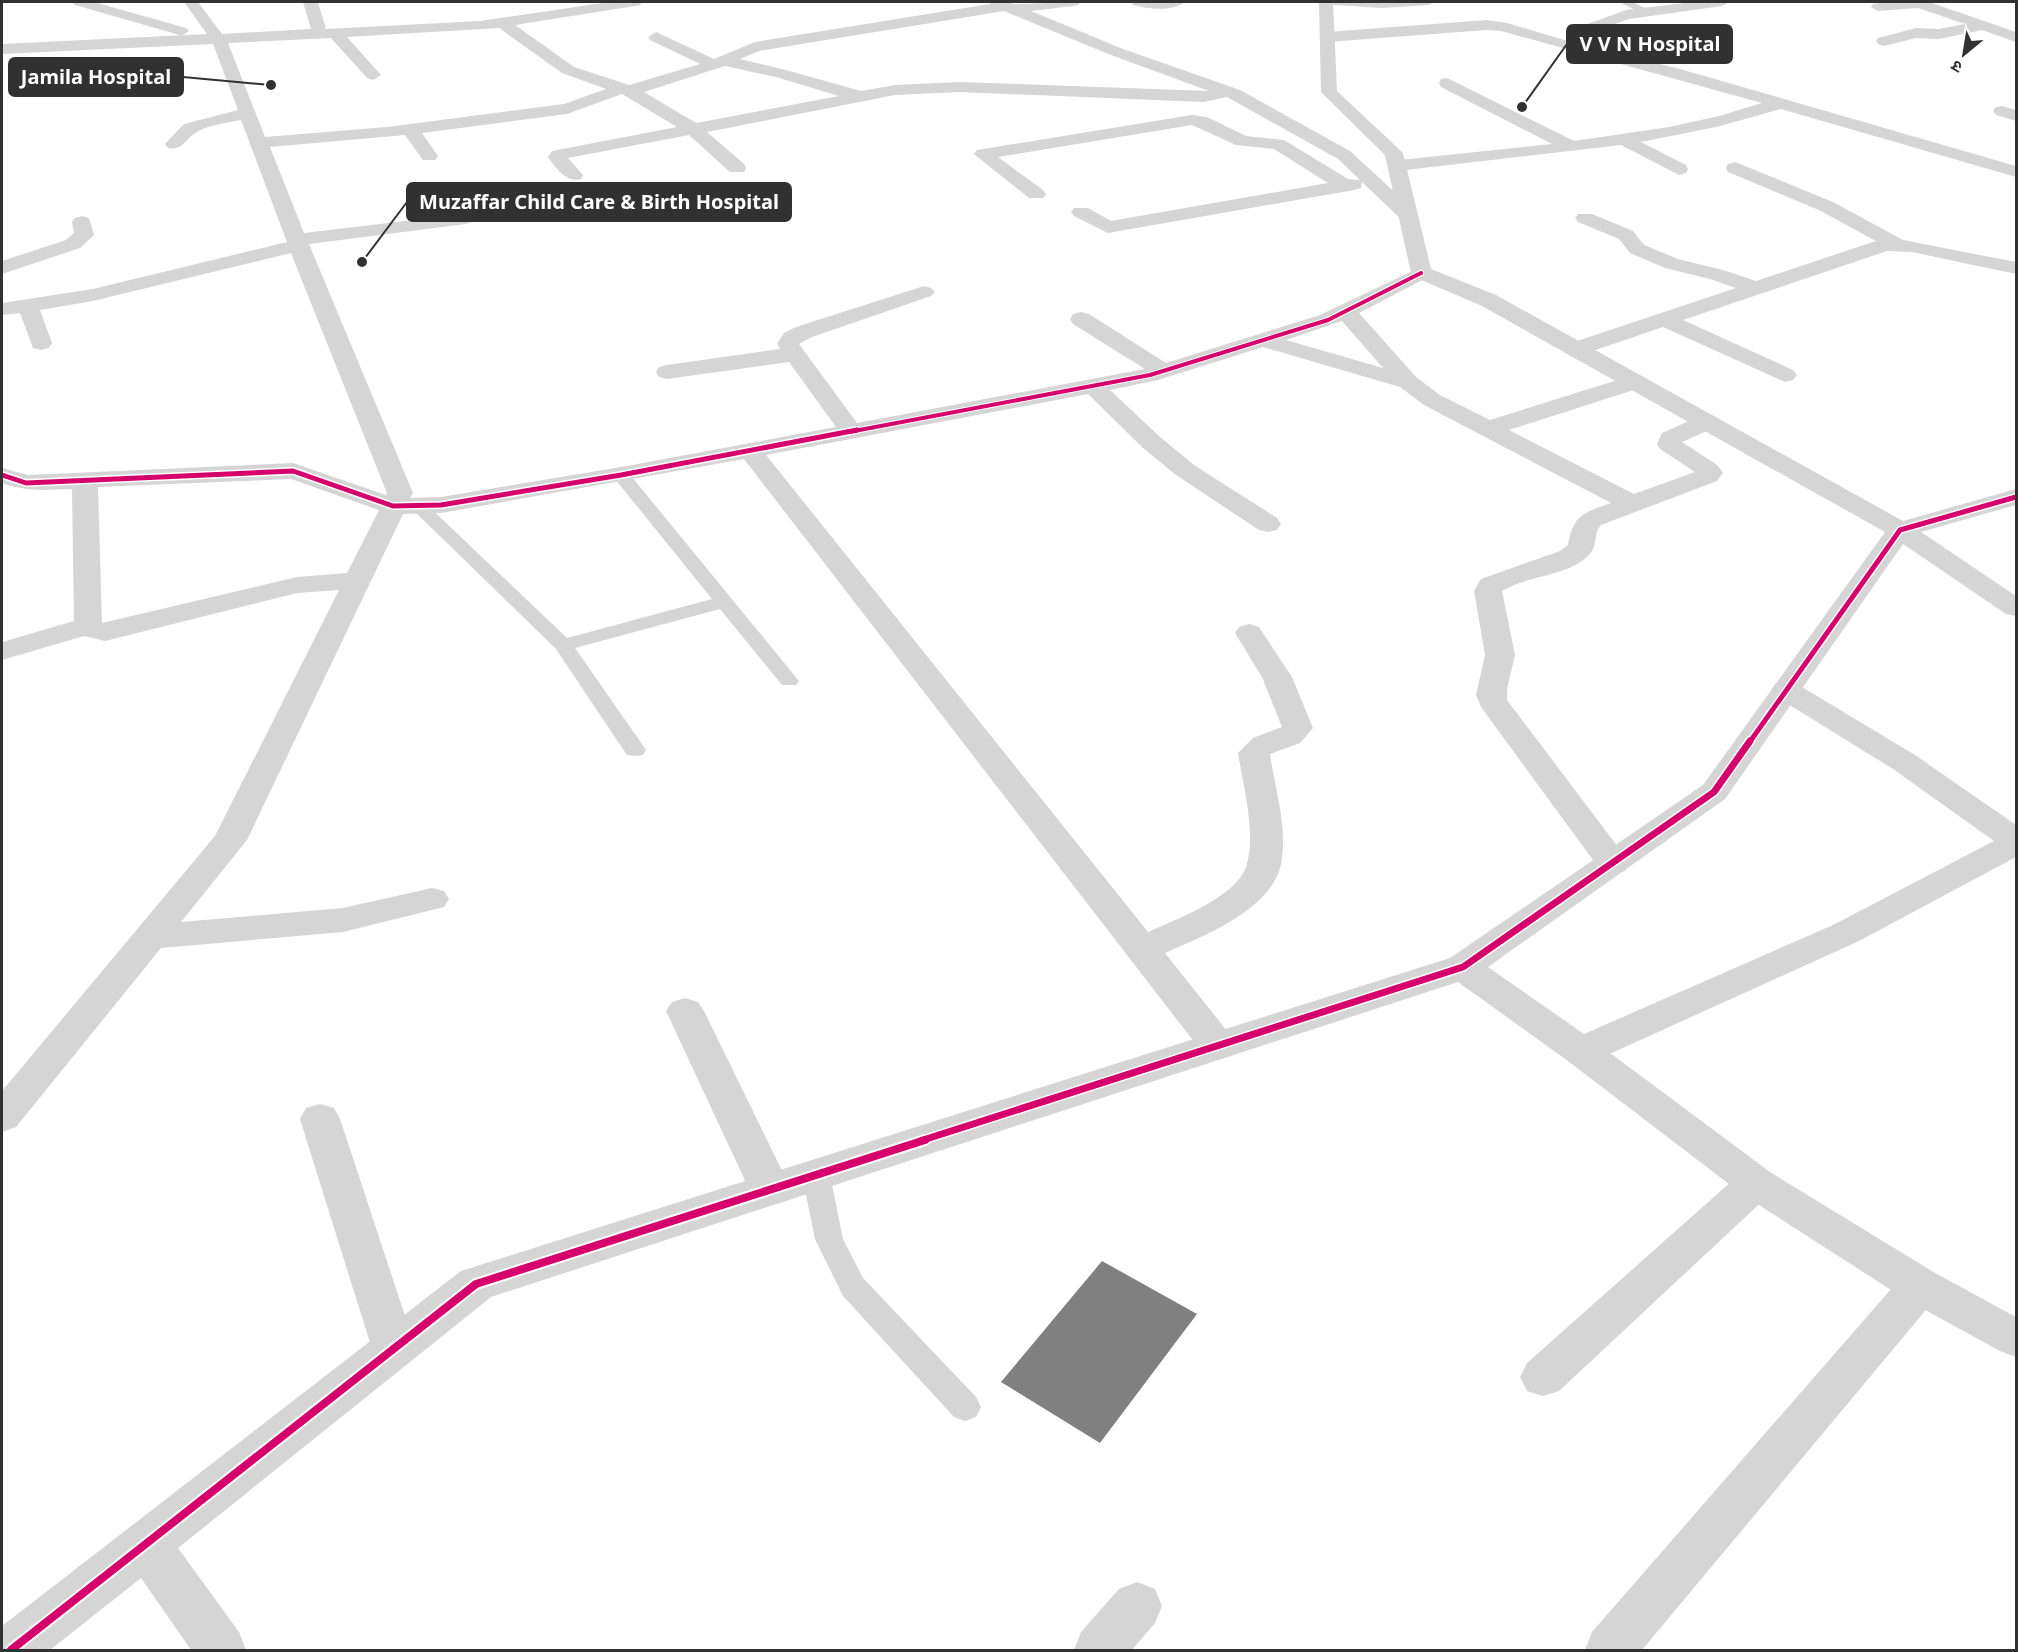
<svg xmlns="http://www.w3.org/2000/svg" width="2018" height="1652" font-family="'Noto Sans','Noto Sans Devanagari',sans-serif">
<rect width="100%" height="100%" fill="#fff"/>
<polygon fill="#808080" points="1102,1261 1197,1314 1100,1443 1001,1382"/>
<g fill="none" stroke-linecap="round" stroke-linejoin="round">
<g fill="#d5d5d5" fill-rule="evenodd">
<polygon points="1329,2 1434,2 1429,5 1382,8 1334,5"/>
<polygon points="1619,2 1632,2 1651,11 1642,13"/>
<polygon points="621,470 627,471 799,681 796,685 782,685 720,609 575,648 646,750 643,755 635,756 627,755 556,649 408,505 411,501 423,501 567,638 712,599 615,479 612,475 615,471"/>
<polygon points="816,1164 826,1167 830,1175 843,1239 863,1278 976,1397 981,1407 976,1417 965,1421 954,1417 843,1296 815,1239 802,1175 806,1167"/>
</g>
<g fill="#d5d5d5" fill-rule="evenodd">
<polygon points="73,2 94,2 186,28 189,31 181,36 176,34 75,5"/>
<path d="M184,2h14l24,32 89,-5 -8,-27h15l8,27 154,-8 129,-19h33l-2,3 -5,1 -120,19 59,42 55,18 71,-21 -50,-24 -2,-3 8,-5 58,27 41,-17 235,-38 -1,-2h19l6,2 66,-2 -2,3 -5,1 -42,5 92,38 117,41 110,61 65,60 3,4 -3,4h-14l-39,-37 -1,6 -7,2 -246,43 -34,-17 -3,-4 3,-4h14l23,13 217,-38 -54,-34 -38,-4 -44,-20 -194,32 45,33 3,4 -3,4h-14l-55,-44 3,-4 6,-1 209,-34 15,2 39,19 38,4 64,39 12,1 -22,-21 -111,-62 -23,5 -244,-10 -65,3 -188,37 37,32 2,4 -2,4h-14l-41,-37 -121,23 15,17 -2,4c-15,4 -25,-11 -33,-22l4,-6 125,-24 -55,-33 -55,20 -145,19 16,23 -3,4h-12l-18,-25 -135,12 34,86 151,-18 4,-2 -4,-12 3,-4h14l8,18 -3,4 -11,5 -157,20 104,249 -3,5 31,-1 180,-30 215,-40 -47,-65 -122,17 -8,-2 -3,-5 3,-5 8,-2 113,-16 -3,-5 7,-11 12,-6 128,-41 7,2 4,4 -4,4 -119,41 -13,7 58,79 288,-54 -72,-45 -3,-5 3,-5 8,-2 8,2 77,49 154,-48 101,-48 7,2 3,4 -3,4 -69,36 57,64 24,18 50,25 137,-43 8,-2 8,2 4,5 -4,5 -134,43 125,64 61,-22 -35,-23 -3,-5 5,-11 36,-16 9,-2 9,2 3,5 -3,5 -34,15 35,23 6,8 -6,8 -116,44c-8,8 -3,21 -12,30 -22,22 -61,20 -87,36l13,64 -8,34v11l123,163 -5,8 -12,3 -12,-3 -120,-164 -5,-12 9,-40 -11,-64 7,-12 79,-28 8,-6c6,-31 15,-32 43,-42l-187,-98 -24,-18 -137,-40 -105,33 -48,10 50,47 34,28 83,53 4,6 -4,6 -9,2 -9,-2 -83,-55 -34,-28 -54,-53 -322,61 382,477c27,-12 88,-35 98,-65 11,-31 -3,-82 -8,-114l15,-15 29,-11 -20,-50 -27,-44 4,-6 10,-3 10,3 33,50 21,51 -13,15 -30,11c5,35 18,74 11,110 -9,46 -78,72 -116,89l66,83 6,10 -6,10 -13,4 -13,-4 -461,-597 -303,54 -38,1 -156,326 -66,82 162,-14 89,-20 12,3 5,8 -5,8 -101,25 -182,16 -145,179 -14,5v-41l213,-255 124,-246 -42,3 -192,48 -21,-5 -82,24v-18l72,-21 -2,-132c-26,1 -45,3 -70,-6v-15l26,7 265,-12 93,32 1,-2 -96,-240 -198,48 -53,9 12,33 -3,5 -8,2 -8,-2 -13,-35 -18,2v-12l91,-14 194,-47 -46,-122c-13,3 -35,5 -46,13 -10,7 -13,18 -27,15l-3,-4 19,-20 54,-14 -25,-66 -211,10v-10l205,-10zM1004,11l107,44 98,36 -249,-9 -65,3 -34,6 -75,-21 -46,-11 19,-8zM499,28l63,45 44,16 -42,15 -177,23 -122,10 -37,-94 103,-5 36,40 6,2 8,-5 -34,-38zM725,66l51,11 63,19 -143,27 -52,-31zM1342,321l41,47 -97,-28zM291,479l88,31 -32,63 -50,4 -195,46 -4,-136z"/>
<path d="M1131,2h53c-10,10 -37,7 -51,3z"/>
<polygon points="1693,2 1729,2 1722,6 1629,19 1598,30 1607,40 1605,43 1590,47 1680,69 2016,166 2016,177 1781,109 1716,127 1641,142 1686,165 1688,169 1686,173 1679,175 1621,145 1397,171 1390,169 1388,165 1390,161 1552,144 1441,87 1439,83 1441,79 1447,78 1574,141 1669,127 1719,116 1762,103 1501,31 1487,30 1327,42 1319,37 1327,32 1487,20 1507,23 1571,42 1588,38 1579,29 1582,26 1626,10"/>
<polygon points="1889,2 1929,2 2016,32 2016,42 1982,30 1939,39 1916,38 1884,46 1878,44 1876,41 1878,38 1916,28 1939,29 1965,24 1918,8 1878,11 1871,7 1873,4"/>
<polygon points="2002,106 2016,110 2016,121 1996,115 1993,111 1996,107"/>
<polygon points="1735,162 1833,202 1903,240 2016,262 2016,274 1912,252 1887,251 1683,320 1793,370 1797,375 1793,380 1785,382 1663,327 1584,354 1576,356 1568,354 1565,349 1568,344 1736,288 1710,279 1665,268 1630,253 1619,239 1578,222 1575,218 1578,214 1592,214 1633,231 1644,245 1678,259 1723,270 1756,281 1876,241 1819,210 1728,172 1726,168 1728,164"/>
<polygon points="82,216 89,218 94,235 80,248 2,274 2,261 66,240 74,233 72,222 75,218"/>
<polygon points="1786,681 1797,684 1915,755 2016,825 2016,857 1859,941 1594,1061 1581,1065 1568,1061 1562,1051 1568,1041 1833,925 1994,841 1893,769 1775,696 1771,690 1775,684"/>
<polygon points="685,998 698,1002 704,1011 791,1189 785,1200 770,1205 755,1200 749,1189 666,1011 672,1002"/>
<polygon points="320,1104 334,1108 340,1119 416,1349 410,1362 394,1368 378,1362 372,1349 300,1119 306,1108"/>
<polygon points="1756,1167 1770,1172 1776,1183 1770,1194 1559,1391 1543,1396 1527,1391 1520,1377 1527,1363 1742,1172"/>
<polygon points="1920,1268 1935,1273 1942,1286 1935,1299 1642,1650 1585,1650 1592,1632 1905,1273"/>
<polygon points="1137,1582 1155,1589 1162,1606 1155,1623 1132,1650 1074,1650 1081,1632 1119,1589"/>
</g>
<polygon fill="#d5d5d5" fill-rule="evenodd" points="1319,2 1333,2 1337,91 1403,153 1431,269 1496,295 1903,521 2016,489 2016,505 1921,532 2016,596 2016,616 2006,614 1903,544 1725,799 1488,967 1594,1041 1770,1172 1935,1273 2016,1317 2016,1357 2000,1351 1905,1299 1742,1194 1568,1061 1458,982 491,1297 178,1548 239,1632 246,1650 191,1650 141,1578 50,1650 2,1650 2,1626 461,1271 1450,958 1703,785 1885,532 1480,305 1414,277 1411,273 1385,155 1321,92"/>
<g stroke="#fff" stroke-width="6">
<polyline id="cycleway-far3" points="849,432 1150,375 1328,320 1421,273"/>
</g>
<g stroke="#fff" stroke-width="8">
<g id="cycleway-far2">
<polyline points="2,475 26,483 293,471 393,506 441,505 621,475 857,430"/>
<polyline points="1749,743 1900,530 2016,497"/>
</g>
</g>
<g stroke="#fff" stroke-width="10">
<polyline id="cycleway-far1" points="920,1141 1463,967 1714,792 1750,741"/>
</g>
<g stroke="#fff" stroke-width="12">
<polyline id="cycleway" points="11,1650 476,1284 925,1140"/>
</g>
<use href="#cycleway-far3" stroke="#d6006c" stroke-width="4"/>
<use href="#cycleway-far2" stroke="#d6006c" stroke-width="5"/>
<use href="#cycleway-far1" stroke="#d6006c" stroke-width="7"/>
<use href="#cycleway" stroke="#d6006c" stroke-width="8"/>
</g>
<path fill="none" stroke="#313131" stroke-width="2" d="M1522 107L1567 44M271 85L183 77M362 262L407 202"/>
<g fill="#313131" stroke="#fff" stroke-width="2">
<circle cx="1522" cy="107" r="6"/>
<circle cx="271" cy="85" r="6"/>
<circle cx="362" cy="262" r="6"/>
</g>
<g fill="#313131" stroke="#313131" stroke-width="2">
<rect x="1567" y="25" width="165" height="38" rx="6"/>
<rect x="9" y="58" width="174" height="38" rx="6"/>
<rect x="407" y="183" width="384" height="38" rx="6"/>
</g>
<g font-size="20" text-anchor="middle" font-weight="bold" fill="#fff">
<text x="1650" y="51">V V N Hospital</text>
<text x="96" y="84">Jamila Hospital</text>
<text x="599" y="209">Muzaffar Child Care &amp; Birth Hospital</text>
</g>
<rect width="2018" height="1652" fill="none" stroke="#313131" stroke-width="6"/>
<g transform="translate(1964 54) rotate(210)" stroke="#ffffff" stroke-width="4.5" paint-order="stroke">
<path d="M0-4.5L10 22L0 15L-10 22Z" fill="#313131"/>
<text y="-9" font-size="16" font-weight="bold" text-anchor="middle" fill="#313131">उ</text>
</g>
</svg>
